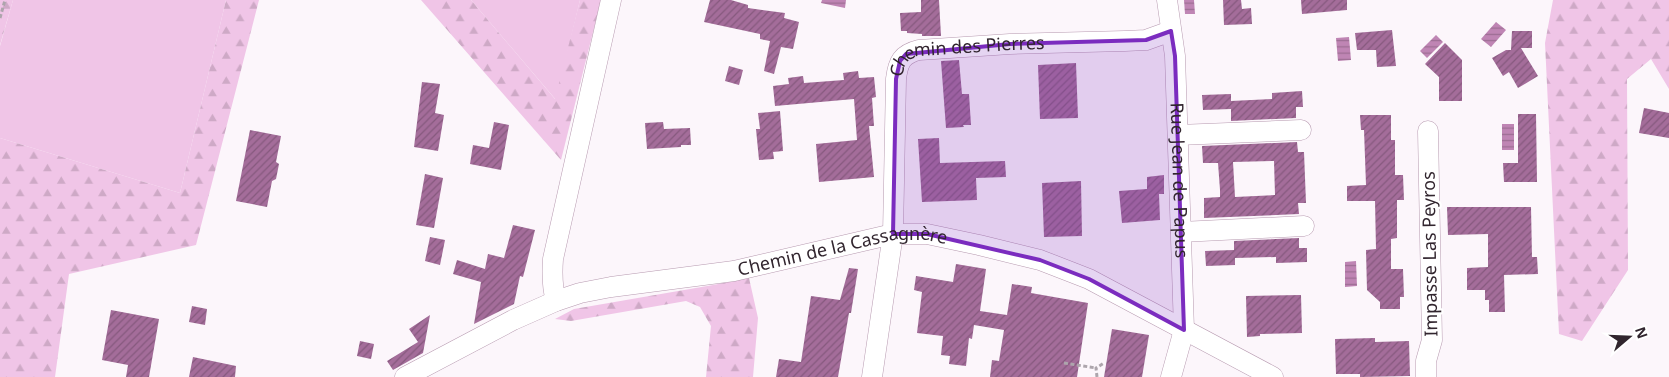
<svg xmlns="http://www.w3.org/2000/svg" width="1669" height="377" font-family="'Noto Sans',sans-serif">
<defs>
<pattern id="forest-firs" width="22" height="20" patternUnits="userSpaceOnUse" patternTransform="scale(1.25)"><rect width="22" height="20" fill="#f0c5e7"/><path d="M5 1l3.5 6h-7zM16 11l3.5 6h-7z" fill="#cea9c6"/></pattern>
<pattern id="water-rules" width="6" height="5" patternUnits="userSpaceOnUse" patternTransform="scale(1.25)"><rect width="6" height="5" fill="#bf85b4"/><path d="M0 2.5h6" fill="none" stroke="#9c6d93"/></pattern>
<pattern id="building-hatch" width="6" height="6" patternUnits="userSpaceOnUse" patternTransform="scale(1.25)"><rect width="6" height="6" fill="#a46d9a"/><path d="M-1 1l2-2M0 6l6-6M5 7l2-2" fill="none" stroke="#86597e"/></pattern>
</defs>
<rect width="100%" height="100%" fill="#fcf6fb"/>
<g fill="#f0c5e7">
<polygon points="13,0 226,0 180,193 0,138 0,46"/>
<polygon points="471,0 580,0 556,100"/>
</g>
<g fill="url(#forest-firs)">
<polygon points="0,0 13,0 0,45"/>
<polygon points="226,0 259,0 196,245 69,274 55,377 0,377 0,138 180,193"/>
<polygon points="421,0 471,0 555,99 580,0 601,0 561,160"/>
<polygon points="1553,0 1669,0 1669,89 1651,59 1627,79 1628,270 1582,341 1559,334 1545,43"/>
<polygon points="749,278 758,318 753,377 706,377 711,326 700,307 686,301 571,321 555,319 574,309 713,285"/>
</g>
<g fill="url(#water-rules)">
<polygon points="822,0 846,0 845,8 821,3"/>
<polygon points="1184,0 1194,0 1195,14 1185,14"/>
<polygon points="1496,22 1506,30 1491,47 1481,39"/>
<polygon points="1436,35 1443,42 1427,58 1420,51"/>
<polygon points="1349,37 1351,60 1338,61 1336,38"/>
<rect x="1502" y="124" width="12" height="26"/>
<polygon points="1356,261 1357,286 1345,287 1345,262"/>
</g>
<g fill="url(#building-hatch)" fill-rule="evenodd">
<polygon points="710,0 731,0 748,5 748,8 785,13 784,18 799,22 793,49 781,47 774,74 764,71 770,41 760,39 760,34 704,22"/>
<polygon points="921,0 939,0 941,36 922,36 922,34 907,33 907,31 901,31 900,13 921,12"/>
<polygon points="1223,0 1241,0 1242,9 1251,8 1252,24 1224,25"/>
<polygon points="1301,0 1347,0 1347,10 1302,14"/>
<polygon points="1392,30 1396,66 1377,67 1376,50 1357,50 1355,33"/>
<polygon points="1512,31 1532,31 1532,48 1521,48 1538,76 1518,88 1509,72 1503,76 1492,58 1506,50 1511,50"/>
<polygon points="1445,43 1462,60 1462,101 1439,101 1439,77 1425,64"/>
<polygon points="959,60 962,94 969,94 971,125 963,125 964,127 946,128 941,61"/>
<polygon points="1076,63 1078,118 1040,119 1038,65"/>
<polygon points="729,66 743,70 739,85 725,81"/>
<polygon points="858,71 859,78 874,77 876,97 872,98 874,126 869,126 874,177 819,182 816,144 857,140 854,99 775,106 773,86 789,84 788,78 803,76 804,83 844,80 843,73"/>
<polygon points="422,82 440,84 435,113 444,115 438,151 414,147"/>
<polygon points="1302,91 1303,107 1296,107 1296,118 1231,121 1231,109 1203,110 1202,95 1231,94 1231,101 1272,99 1272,93"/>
<polygon points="1644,108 1669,113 1669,138 1639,133"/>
<polygon points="780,111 783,151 773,152 774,159 759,160 756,129 760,129 758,113"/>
<polygon points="1518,114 1536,114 1537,182 1504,182 1503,163 1518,163"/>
<polygon points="1360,115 1391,115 1391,140 1395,140 1395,175 1403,175 1404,200 1397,200 1397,238 1391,239 1391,269 1403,269 1404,297 1400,297 1400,309 1380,309 1380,302 1367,290 1366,250 1376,249 1375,201 1347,201 1347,186 1366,185 1364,130 1361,130"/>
<polygon points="494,122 509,125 501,170 470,164 473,145 489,148"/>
<polygon points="663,122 664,129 690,128 691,145 681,145 681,147 647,149 645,123"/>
<polygon points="250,130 281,136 276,162 279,164 276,179 272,181 267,207 236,201"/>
<polygon points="939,138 940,163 1005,161 1006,177 976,178 977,200 922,202 918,139"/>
<path d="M1297,142l1,10h6l2,51h-8l1,11 -95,4v-20l16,-1v-7l-2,-27h-15l-1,-17zM1274,161l1,34 -40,2 -2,-35z"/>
<polygon points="425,174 443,178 434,228 416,225"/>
<polygon points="1164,175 1164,194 1159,194 1160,220 1122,223 1119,191 1147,189 1147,177"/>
<polygon points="1081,181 1082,236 1044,237 1042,183"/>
<polygon points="1447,207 1531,207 1532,257 1537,257 1538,274 1504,275 1505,312 1489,312 1489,300 1485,300 1485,290 1467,290 1467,268 1488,267 1488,234 1448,235"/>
<polygon points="513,225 535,230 523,277 520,276 514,304 474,324 481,282 453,274 457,260 485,269 488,254 504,258"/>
<polygon points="430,237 445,240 440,265 425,261"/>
<polygon points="1299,238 1299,248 1307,248 1307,262 1276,263 1276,257 1235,258 1235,265 1206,266 1205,251 1234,250 1234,241"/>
<polygon points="956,264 986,269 980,311 1007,315 1012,284 1032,287 1031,293 1088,303 1077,377 990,377 992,360 999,361 1004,330 974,325 972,339 969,338 966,366 949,364 950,356 941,355 943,336 917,333 922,292 914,290 916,276 953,282"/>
<polygon points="849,268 858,269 851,313 849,313 838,377 776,377 779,359 801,362 811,296 840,300"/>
<polygon points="1301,295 1302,333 1260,334 1260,336 1247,337 1246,296"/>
<polygon points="192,306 207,309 205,325 189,322"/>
<polygon points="111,310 159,319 149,377 126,377 128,365 102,360"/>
<polygon points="430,315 423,353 393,370 387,361 418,342 409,329"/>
<polygon points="1112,329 1149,335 1142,377 1104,377"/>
<polygon points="1375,338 1375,342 1409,341 1410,376 1360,377 1360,374 1336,374 1335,339"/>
<polygon points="360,341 374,344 371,359 357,356"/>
<polygon points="193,357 236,366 235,377 189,377"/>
</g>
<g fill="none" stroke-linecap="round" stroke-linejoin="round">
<g stroke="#b79ab0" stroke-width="21">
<g id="street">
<path id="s1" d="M1167,0l8,56 9,274 -13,47"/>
<polyline points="1178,135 1301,130"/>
<polyline points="1181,232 1304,226"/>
<path d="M556,301c-4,-14 -4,-28 -3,-42l58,-259"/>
<path id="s2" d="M405,377l108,-57 43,-19 24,-8 31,-6 123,-16 159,-37h34l52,11 61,15 49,19 184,98"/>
<path id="s3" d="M872,377l21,-143 3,-155c2,-17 6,-25 23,-29l91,-6 115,-3 21,-1 25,-9"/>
<polyline points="1426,377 1426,361 1432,340 1428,131"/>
</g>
</g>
<g stroke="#ada5ac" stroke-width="3" stroke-dasharray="4 2.5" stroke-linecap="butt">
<polyline points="0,18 5,0"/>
<polyline points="1064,363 1096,368"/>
<polyline points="1097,377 1096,368 1104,363"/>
</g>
<use href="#street" stroke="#fff" stroke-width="20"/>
</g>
<path fill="#7b2cbf" fill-opacity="0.2" stroke="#7b2cbf" stroke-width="4" stroke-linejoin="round" d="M1171,31l4,25 9,274 -95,-51 -49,-19 -113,-26h-34l3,-155 4,-18 6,-7 104,-10 136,-4z"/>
<g text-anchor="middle" stroke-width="4.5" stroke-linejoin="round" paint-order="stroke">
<g font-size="18" fill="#31252e" stroke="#fff">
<text dy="6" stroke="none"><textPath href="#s3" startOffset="384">Chemin des Pierres</textPath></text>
<text dy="6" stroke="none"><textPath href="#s1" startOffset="181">Rue Jean de Papus</textPath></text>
<text transform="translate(1430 254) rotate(-91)" y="6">Impasse Las Peyros</text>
<text dy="6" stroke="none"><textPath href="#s2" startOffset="461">Chemin de la Cassagnère</textPath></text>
</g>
</g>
<g transform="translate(1629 337) rotate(71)" stroke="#ffffff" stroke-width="4" paint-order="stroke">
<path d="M0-4L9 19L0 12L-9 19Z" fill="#31252e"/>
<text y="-8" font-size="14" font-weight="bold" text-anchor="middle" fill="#31252e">N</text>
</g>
</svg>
